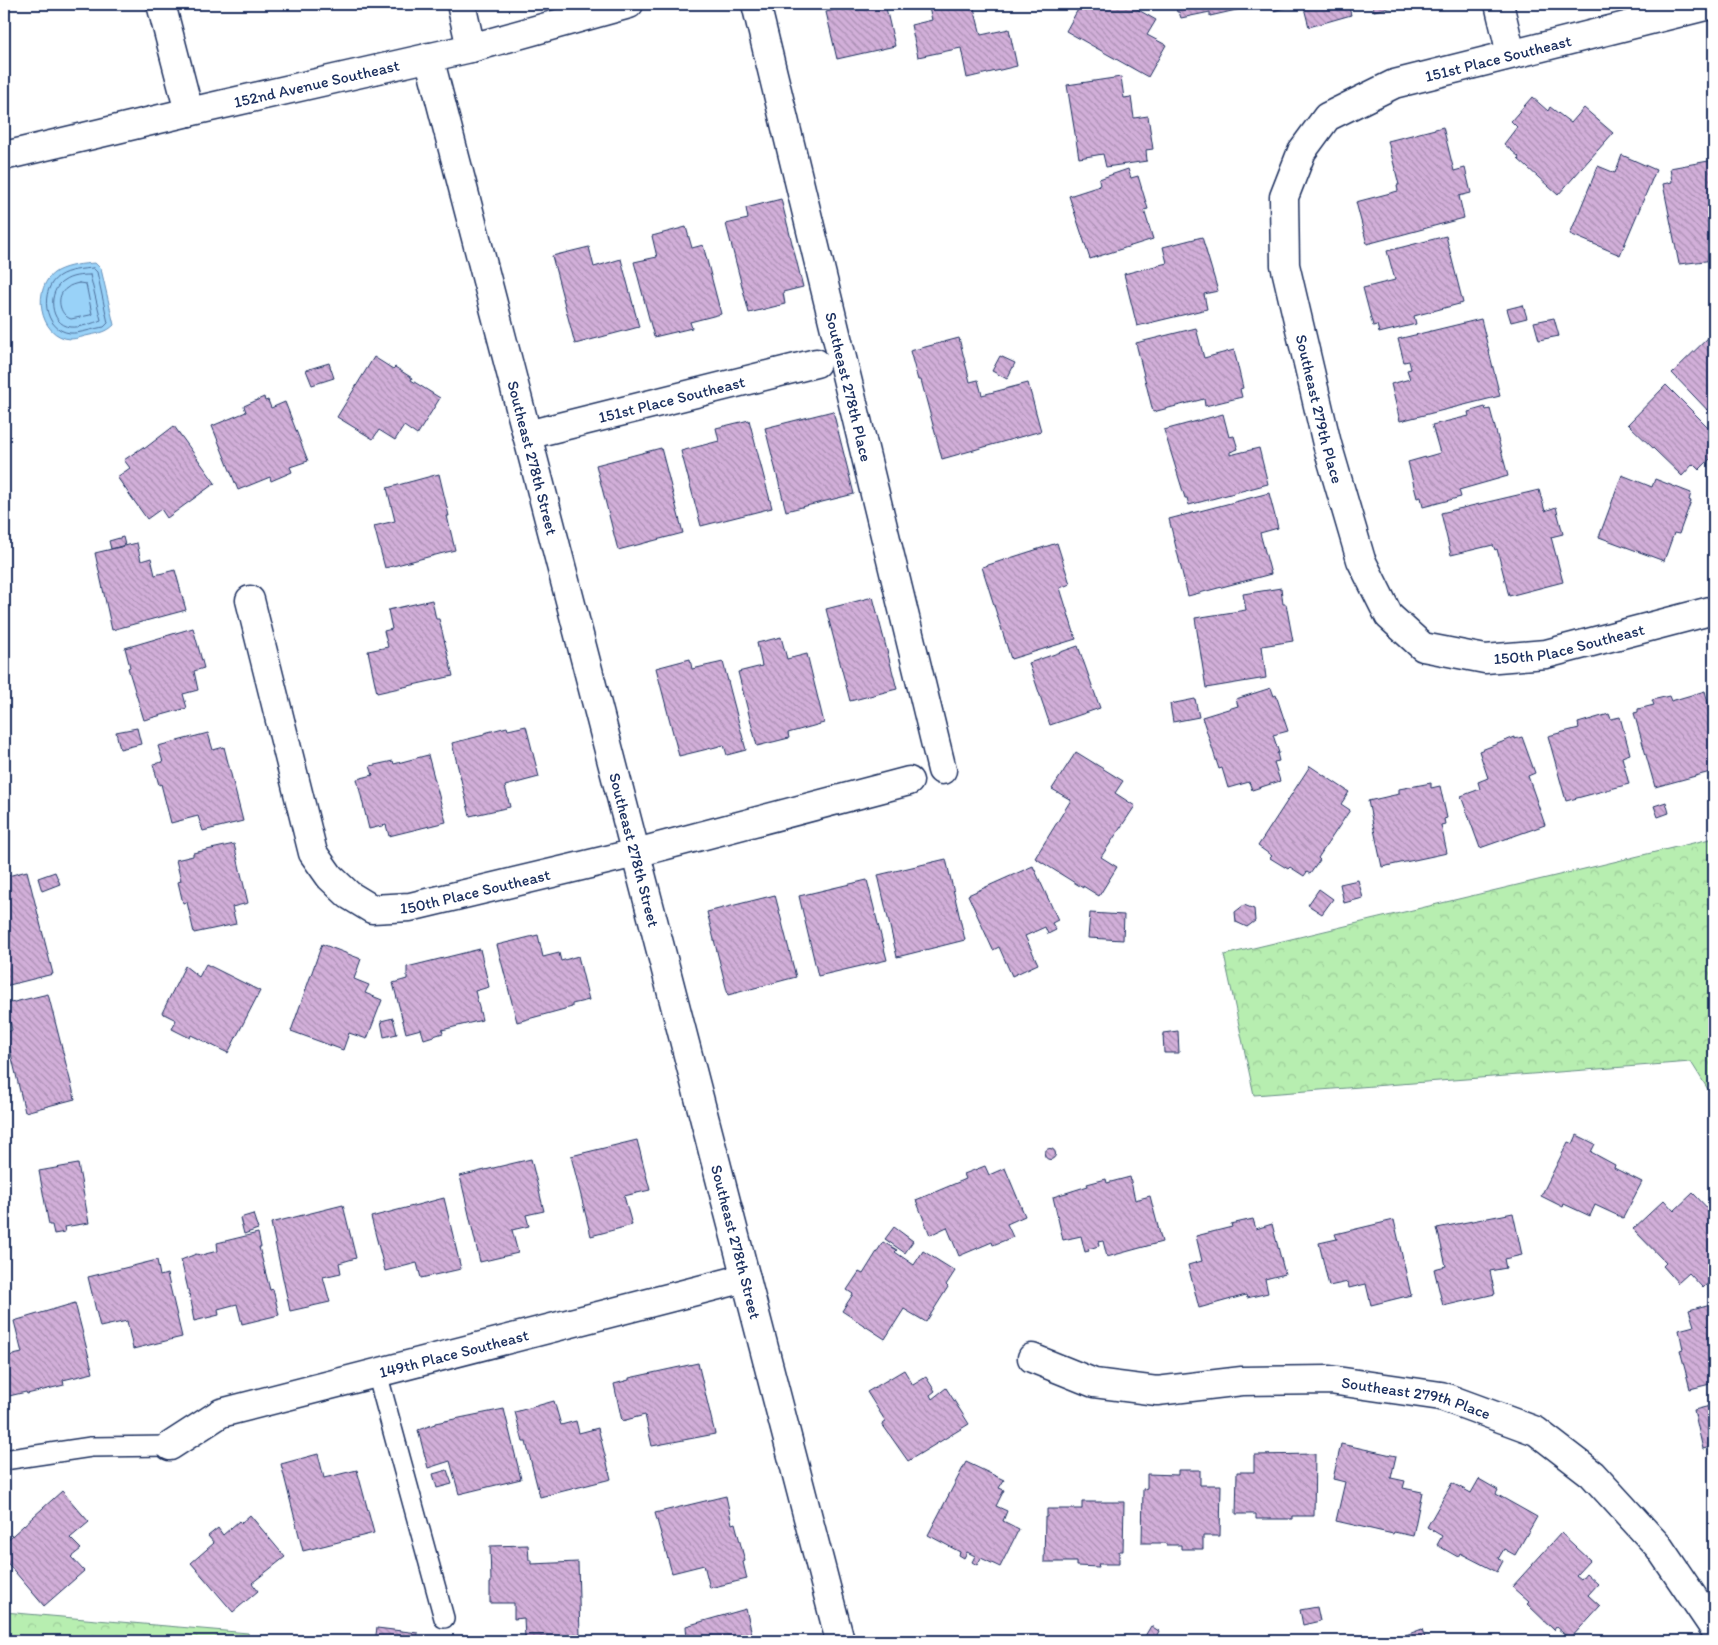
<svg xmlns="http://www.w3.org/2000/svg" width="1718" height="1645" font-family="Itim,sans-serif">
<defs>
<pattern id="forest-crowns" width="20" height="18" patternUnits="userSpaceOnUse" patternTransform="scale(1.25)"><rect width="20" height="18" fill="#b7eeb0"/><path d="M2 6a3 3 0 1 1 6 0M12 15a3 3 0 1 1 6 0" fill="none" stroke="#9dcc9a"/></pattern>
<pattern id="building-back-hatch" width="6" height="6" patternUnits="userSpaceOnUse" patternTransform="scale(1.25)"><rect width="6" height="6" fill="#d2afd9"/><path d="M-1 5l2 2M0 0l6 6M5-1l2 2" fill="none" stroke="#aa8fb3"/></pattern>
</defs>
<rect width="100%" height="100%" fill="#fff"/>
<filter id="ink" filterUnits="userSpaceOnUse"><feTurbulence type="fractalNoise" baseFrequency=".02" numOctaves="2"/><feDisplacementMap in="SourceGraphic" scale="10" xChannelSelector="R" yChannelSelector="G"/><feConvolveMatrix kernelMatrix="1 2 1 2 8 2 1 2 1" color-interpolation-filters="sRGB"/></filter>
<g filter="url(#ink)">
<g fill="url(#forest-crowns)" stroke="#698e87">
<polygon points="1714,838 1714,1099 1691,1062 1254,1095 1224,955"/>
<polygon points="4,1612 248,1633 250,1641 4,1641"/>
</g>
<path fill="#99d2f8" stroke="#6791ba" d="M95,263l6,6 13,56c-7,7 -14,8 -24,10 -6,1 -13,4 -19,4 -33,-1 -40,-54 -14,-68 12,-6 25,-7 38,-8z"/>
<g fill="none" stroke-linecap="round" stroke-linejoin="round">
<g stroke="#4d709c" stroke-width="1">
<path d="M93,268l4,4 11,51 -4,4c-9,1 -25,7 -34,6 -27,-3 -31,-44 -11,-57 9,-6 23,-7 34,-8z"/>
<path d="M90,275l11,45c-7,3 -22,8 -30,7 -22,-2 -24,-37 -7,-46 7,-5 17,-6 26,-6z"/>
<path d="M79,283l7,1 6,30 -2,1 -19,4c-12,-4 -16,-24 -4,-31 3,-3 8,-4 12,-5z"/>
</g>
</g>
<g fill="url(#building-back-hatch)" stroke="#1b2f5e">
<polygon points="833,4 885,4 895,46 837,59 826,12 834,10"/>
<polygon points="928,4 973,4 981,35 1009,29 1017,66 967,78 961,48 918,57 911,25 932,20"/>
<polygon points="1081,4 1128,4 1156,20 1147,35 1166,45 1148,77 1066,31"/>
<polygon points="1175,4 1243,4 1245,8 1210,16 1210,12 1181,18 1179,12 1177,12"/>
<polygon points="1271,4 1300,4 1273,11"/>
<polygon points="1303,4 1348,4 1351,15 1309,27"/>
<polygon points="1362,4 1403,4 1374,11 1372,4 1363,6"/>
<polygon points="1121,77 1124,98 1131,97 1134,118 1148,116 1153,149 1146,150 1147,161 1106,167 1103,154 1079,158 1067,85"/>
<polygon points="1532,97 1548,111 1550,107 1571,123 1584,108 1613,133 1558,195 1518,159 1519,157 1504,144 1517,127 1511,121"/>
<polygon points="1443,127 1454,171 1465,168 1471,193 1459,196 1464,218 1367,244 1356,202 1398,191 1397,185 1399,185 1388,141"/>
<polygon points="1622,155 1656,170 1620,255 1570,234 1598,166 1615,173"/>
<polygon points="1714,160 1714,260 1679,264 1663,184 1672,182 1670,168"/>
<polygon points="1128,169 1131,178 1138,176 1148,209 1144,210 1153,239 1090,259 1069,196 1100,186 1099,179"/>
<polygon points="781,199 803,287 783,292 785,304 749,313 726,224 748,219 746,208"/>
<polygon points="686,227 692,248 703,245 721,314 690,322 692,328 654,337 634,262 657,257 652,236"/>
<polygon points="1446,236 1463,303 1414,316 1416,324 1379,333 1377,325 1373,326 1363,288 1395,280 1387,251"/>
<polygon points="1202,237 1218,291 1204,294 1207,309 1137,326 1124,274 1167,263 1163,247"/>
<polygon points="589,247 594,267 621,259 639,327 575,344 552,256"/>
<polygon points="1523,305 1527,318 1511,322 1507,309"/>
<polygon points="1554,318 1559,336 1539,340 1534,322"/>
<polygon points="1481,319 1500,396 1400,421 1391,384 1410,379 1407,370 1411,369 1409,361 1404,362 1398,339"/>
<polygon points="1196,328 1204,358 1234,350 1243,388 1240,389 1242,397 1205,406 1204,399 1153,412 1136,343"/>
<polygon points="1714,332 1714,417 1672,373"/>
<polygon points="959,338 970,382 978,380 982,395 1028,383 1041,431 942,459 921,380 918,380 910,351"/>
<polygon points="1000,356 1015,363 1007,379 992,371"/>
<polygon points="374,357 393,369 395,367 412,378 411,380 440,398 417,435 404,426 395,440 379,430 373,439 337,417"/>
<polygon points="329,363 334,378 312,385 306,370"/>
<polygon points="1666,385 1714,433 1714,455 1699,470 1693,464 1682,476 1628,424"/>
<polygon points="264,397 265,401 268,400 271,408 285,402 308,461 290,467 292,472 271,481 270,477 238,490 212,426 246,412 244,406"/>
<polygon points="1485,407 1486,410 1490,409 1508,476 1459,490 1461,497 1423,507 1421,497 1417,498 1408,462 1440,453 1432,425 1469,416 1468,412"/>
<polygon points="833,411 854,494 786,511 765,428"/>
<polygon points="1223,414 1229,437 1234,436 1238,449 1230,452 1230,455 1259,448 1268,484 1189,505 1187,498 1185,498 1164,430"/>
<polygon points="749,420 772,508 701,526 681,451 719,441 716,428"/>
<polygon points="174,426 215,483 167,518 161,509 147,519 117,477 130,468 124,460 143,447 144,449"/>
<polygon points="661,448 683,533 618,550 596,465"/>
<polygon points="439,474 449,516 447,516 455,550 385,568 374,526 395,521 387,488"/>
<polygon points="1622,475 1652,487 1655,479 1691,493 1689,500 1691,501 1679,534 1674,533 1664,561 1599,537"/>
<polygon points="1539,490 1545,511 1556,507 1563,534 1551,537 1563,582 1509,596 1497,549 1495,550 1493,545 1451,555 1441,513"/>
<polygon points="1269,493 1278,528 1260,533 1271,574 1188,596 1169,519"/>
<polygon points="123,537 125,545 111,549 109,541"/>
<polygon points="137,543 141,561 151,558 155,575 175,570 186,610 112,630 95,553"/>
<polygon points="1057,543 1070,584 1060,588 1076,639 1011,659 982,567"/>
<polygon points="1281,588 1283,604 1286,604 1293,641 1262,646 1266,678 1206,688 1195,618 1246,610 1243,594"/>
<polygon points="873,597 897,689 850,701 826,609"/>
<polygon points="432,600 436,619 439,619 453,676 377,693 368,651 388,647 384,631 392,629 388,610"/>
<polygon points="193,628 204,668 194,671 198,690 183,694 187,708 144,720 128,668 130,667 125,648"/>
<polygon points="781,637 787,659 807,654 824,723 788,733 789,738 757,746 738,672 762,666 757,643"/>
<polygon points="1078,646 1100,708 1050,725 1029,663"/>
<polygon points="690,659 692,669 723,662 746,750 727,755 724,745 679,756 656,668"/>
<polygon points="1271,688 1274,696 1276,695 1288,731 1273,735 1279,753 1277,753 1279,761 1274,762 1280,781 1252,790 1249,782 1228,788 1222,768 1219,769 1202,717 1238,706 1236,699"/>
<polygon points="1705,691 1714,725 1714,771 1655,787 1634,713 1638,712 1638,709 1654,705 1652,700 1669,696 1671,701"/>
<polygon points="1195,699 1199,717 1173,722 1170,704"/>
<polygon points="1609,714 1611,719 1620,717 1630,754 1622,757 1629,784 1566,801 1548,736 1579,728 1578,723"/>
<polygon points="526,726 539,777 505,786 510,807 470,816 452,743 484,735 484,733 507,727 508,730"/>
<polygon points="137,728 141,744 120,749 116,732"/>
<polygon points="208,733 213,750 224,747 243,821 203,831 198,816 171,823 161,784 159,785 153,764 163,762 158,746"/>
<polygon points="1515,737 1515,739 1522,737 1535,773 1528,776 1545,825 1480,848 1461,796 1480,789 1478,782 1488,778 1479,751"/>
<polygon points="1076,752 1123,781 1115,793 1135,806 1101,857 1117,867 1099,896 1083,886 1083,888 1035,858 1071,800 1052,789"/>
<polygon points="428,755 446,822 389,836 386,825 369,829 357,779 373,775 370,766 393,761 394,764"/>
<polygon points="1310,766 1349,792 1341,804 1350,810 1318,858 1320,860 1310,874 1307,872 1304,876 1290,867 1288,869 1270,858 1272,856 1258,846"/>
<polygon points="1431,783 1431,788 1440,786 1447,818 1444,819 1445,824 1441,825 1447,853 1382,867 1368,801 1399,794 1399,789"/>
<polygon points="1666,802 1669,813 1658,817 1654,806"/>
<polygon points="234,844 248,903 232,907 236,924 194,933 187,902 183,903 178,882 181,881 176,860 193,856 193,853"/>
<polygon points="946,859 965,940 897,957 878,875"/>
<polygon points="1033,866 1058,920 1052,923 1056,930 1048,934 1045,927 1025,936 1038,964 1012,976 999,947 993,950 968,895"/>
<polygon points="27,871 53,974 5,986 4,981 4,877"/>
<polygon points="55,872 60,884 42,891 38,878"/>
<polygon points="867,880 887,960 818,976 799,896"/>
<polygon points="1358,880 1363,898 1344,903 1340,884"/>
<polygon points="1319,889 1333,899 1322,914 1308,905"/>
<polygon points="775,895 796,977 728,995 707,912"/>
<polygon points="1244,905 1254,909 1255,921 1247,927 1236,922 1235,912"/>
<polygon points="1090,913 1124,915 1123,940 1088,938"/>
<polygon points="538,935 543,957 559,953 561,961 578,956 589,1000 572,1004 572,1007 517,1022 497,945"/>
<polygon points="322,944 361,959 354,979 369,985 365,993 382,1000 367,1039 349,1033 343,1050 291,1031"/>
<polygon points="480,949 489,987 475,991 482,1020 442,1030 443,1033 424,1039 421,1029 406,1033 393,983 407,979 407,967"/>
<polygon points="206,964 260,991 228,1053 191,1035 190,1038 172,1029 176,1020 162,1013 185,966 199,977"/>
<polygon points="48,994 75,1099 25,1112 6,1033 12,1030 6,1004"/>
<polygon points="393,1018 397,1034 384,1037 381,1021"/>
<polygon points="1178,1031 1179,1053 1164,1053 1163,1033"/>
<polygon points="1577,1135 1595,1144 1591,1152 1615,1165 1614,1168 1642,1182 1623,1218 1595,1205 1590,1216 1564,1204 1563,1207 1541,1196 1568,1142 1573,1144"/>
<polygon points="637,1140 650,1190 624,1196 632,1225 591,1236 571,1156"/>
<circle cx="1050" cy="1154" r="5.5"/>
<polygon points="531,1159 544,1211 526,1215 529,1226 512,1230 518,1253 480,1262 460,1176"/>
<polygon points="78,1164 89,1223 64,1227 65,1232 54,1234 52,1225 49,1225 39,1171"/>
<polygon points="985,1166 989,1175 1005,1168 1025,1216 1007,1224 1013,1237 993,1245 992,1242 959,1256 947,1227 930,1235 916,1200 966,1179 964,1174"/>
<polygon points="1130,1177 1135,1200 1150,1196 1162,1242 1107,1257 1103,1241 1098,1242 1099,1246 1088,1249 1089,1251 1085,1252 1081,1236 1063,1240 1053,1197 1088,1186 1087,1184 1106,1179 1107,1183"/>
<polygon points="1693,1193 1714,1215 1714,1277 1703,1288 1689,1273 1678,1283 1663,1266 1666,1263 1633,1229 1664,1200 1674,1211"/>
<polygon points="444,1198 461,1269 421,1278 417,1263 385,1271 371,1217"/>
<polygon points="343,1205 356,1258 339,1263 341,1273 323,1277 330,1302 290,1311 271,1223"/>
<polygon points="1513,1213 1522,1255 1504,1259 1506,1268 1490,1271 1495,1294 1443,1306 1434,1269 1446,1266 1437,1228"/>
<polygon points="253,1214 258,1229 244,1234 240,1218"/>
<polygon points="1253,1219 1256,1229 1272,1224 1285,1274 1265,1279 1268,1293 1247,1298 1246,1295 1199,1308 1188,1265 1202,1261 1196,1236 1232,1227 1231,1224"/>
<polygon points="1394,1220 1411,1295 1371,1305 1366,1284 1349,1288 1348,1282 1329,1286 1319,1243 1337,1239 1335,1234"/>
<polygon points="894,1227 913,1241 905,1253 885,1239"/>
<polygon points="258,1233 261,1247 259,1247 270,1290 273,1289 279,1315 242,1324 237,1304 218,1309 219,1315 194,1321 192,1310 193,1310 181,1260 196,1254 201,1255 218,1251 217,1243"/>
<polygon points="883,1242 897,1250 895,1252 914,1265 923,1251 955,1271 946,1285 948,1287 926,1322 904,1309 885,1339 842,1311 853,1294 847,1290 859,1272 863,1274"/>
<polygon points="157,1260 160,1276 167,1274 182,1337 133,1349 127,1321 100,1327 88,1277"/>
<polygon points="75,1303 93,1373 63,1380 64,1385 27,1394 26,1392 9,1396 4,1376 4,1357 22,1353 14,1321"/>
<polygon points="1714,1303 1714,1383 1690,1389 1680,1350 1683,1349 1679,1330 1694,1326 1689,1310"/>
<polygon points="698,1363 715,1434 652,1446 645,1415 622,1421 614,1384 629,1380 629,1378"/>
<polygon points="904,1370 913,1385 926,1377 935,1391 930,1395 932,1399 946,1388 969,1424 908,1461 882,1424 886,1422 867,1392"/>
<polygon points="554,1401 561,1425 576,1421 579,1433 598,1428 611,1479 540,1497 526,1442 523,1442 515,1412"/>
<polygon points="1714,1405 1714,1446 1703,1449 1694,1410"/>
<polygon points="504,1409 521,1479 459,1494 450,1461 428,1468 418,1430 435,1424 435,1423"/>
<polygon points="1341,1444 1396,1456 1391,1478 1405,1481 1403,1488 1422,1492 1413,1536 1394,1532 1393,1534 1336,1521 1345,1482 1333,1479"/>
<polygon points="318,1454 324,1478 357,1470 374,1533 303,1551 281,1464"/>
<polygon points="1315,1454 1314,1516 1292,1516 1292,1519 1256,1519 1256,1514 1236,1514 1237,1472 1254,1472 1254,1455"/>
<polygon points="966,1462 1004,1480 999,1488 1004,1490 996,1506 1007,1511 1003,1521 1019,1529 1000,1567 981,1558 977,1565 972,1562 975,1556 967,1552 964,1558 959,1555 960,1552 928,1535"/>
<polygon points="447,1470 452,1484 437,1488 433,1474"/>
<polygon points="1178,1470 1200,1470 1200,1485 1221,1485 1220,1536 1203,1536 1203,1549 1181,1549 1181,1545 1166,1545 1166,1543 1142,1543 1143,1489 1147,1488 1147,1474 1178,1475"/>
<polygon points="1479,1479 1498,1490 1496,1494 1537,1517 1515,1555 1504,1549 1498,1559 1503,1561 1497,1572 1460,1553 1458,1557 1437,1545 1442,1536 1427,1527 1452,1483 1471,1493"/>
<polygon points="62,1491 89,1522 70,1538 81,1549 71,1557 84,1571 44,1606 4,1559 4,1543"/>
<polygon points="726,1496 732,1524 735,1523 745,1561 743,1562 747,1579 710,1588 704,1565 672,1573 655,1513"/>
<polygon points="1082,1502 1124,1502 1123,1551 1119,1551 1119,1564 1098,1564 1099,1567 1076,1566 1076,1562 1044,1562 1045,1517 1047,1517 1047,1509 1082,1509"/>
<polygon points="250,1515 285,1557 252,1583 258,1591 233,1612 191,1563 214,1543 208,1536 218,1528 223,1535 239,1521 241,1523"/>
<polygon points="1561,1533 1590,1560 1576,1575 1581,1579 1586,1573 1598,1584 1588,1595 1600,1606 1570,1639 1556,1627 1554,1630 1527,1604 1529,1602 1512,1587"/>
<polygon points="528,1545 529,1560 531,1560 531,1564 578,1562 580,1636 525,1638 524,1618 514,1619 514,1603 490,1603 490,1583 491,1583 490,1546"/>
<polygon points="1317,1607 1320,1621 1303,1625 1300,1610"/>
<polygon points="746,1609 752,1634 746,1635 748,1641 687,1641 686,1626"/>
<polygon points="1151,1626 1159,1631 1154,1641 1142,1641"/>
<polygon points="377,1628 418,1633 417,1641 375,1641"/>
<polygon points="1422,1629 1426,1641 1390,1641"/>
</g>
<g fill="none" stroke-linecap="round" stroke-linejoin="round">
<g stroke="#1b2f5e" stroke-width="22">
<g id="lane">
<polyline points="377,1373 444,1618"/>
<polyline points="4,1460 91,1447 170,1446"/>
</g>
</g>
<g stroke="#1b2f5e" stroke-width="31">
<g id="street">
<polyline points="161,4 189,112"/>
<polyline points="461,4 471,48"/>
<path id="s1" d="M756,4l186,766"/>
<path id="s2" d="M1714,4l-320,80 -67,33 -25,34 -18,46 1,68 42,179 34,116 28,56 34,31 62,12 61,-5 168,-44"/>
<path id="s3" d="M429,57l411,1584"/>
<path id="s4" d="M527,435l289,-72"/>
<path id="s5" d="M250,600l63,253 17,24 19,18 23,14 38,-2 226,-54 273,-72"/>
<path id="s6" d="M1032,1358l62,25 63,8 85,-10 88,-1 111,16 95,35 56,43 67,73 55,81"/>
<path id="s7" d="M170,1446l51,-33 525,-135"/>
</g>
</g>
<g stroke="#1b2f5e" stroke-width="31">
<g id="secondary">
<polyline points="1499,4 1511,54"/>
<path id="s8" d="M4,156l185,-44 282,-64 158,-44"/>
</g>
</g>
<use href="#lane" stroke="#fff" stroke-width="19"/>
<use href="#street" stroke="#fff" stroke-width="28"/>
<use href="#secondary" stroke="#fff" stroke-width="28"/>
</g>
</g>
<g text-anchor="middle" stroke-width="4" stroke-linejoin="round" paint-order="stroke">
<g font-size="16" fill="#1b2f5e" stroke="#fff">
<text transform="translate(1498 58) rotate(-14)" y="6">151st Place Southeast</text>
<text dy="6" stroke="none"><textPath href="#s8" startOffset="321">152nd Avenue Southeast</textPath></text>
<text dy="6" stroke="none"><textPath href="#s1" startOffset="394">Southeast 278th Place</textPath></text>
<text dy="6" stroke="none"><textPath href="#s4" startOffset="149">151st Place Southeast</textPath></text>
<text dy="6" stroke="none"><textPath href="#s2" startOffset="712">Southeast 279th Place</textPath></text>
<text dy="6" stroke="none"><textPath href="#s3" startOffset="414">Southeast 278th Street</textPath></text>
<text dy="6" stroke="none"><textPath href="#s2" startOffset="1126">150th Place Southeast</textPath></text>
<text dy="6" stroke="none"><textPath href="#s3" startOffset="819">Southeast 278th Street</textPath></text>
<text dy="6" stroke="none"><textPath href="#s5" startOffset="448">150th Place Southeast</textPath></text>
<text dy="6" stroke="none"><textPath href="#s3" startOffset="1224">Southeast 278th Street</textPath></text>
<text dy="6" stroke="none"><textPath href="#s7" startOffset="301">149th Place Southeast</textPath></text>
<text dy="6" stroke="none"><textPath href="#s6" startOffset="392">Southeast 279th Place</textPath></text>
</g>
</g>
<rect width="1718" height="1645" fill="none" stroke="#fff" stroke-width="20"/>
<rect x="10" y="10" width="1698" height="1625" fill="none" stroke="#1b2f5e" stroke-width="2" filter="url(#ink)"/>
</svg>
